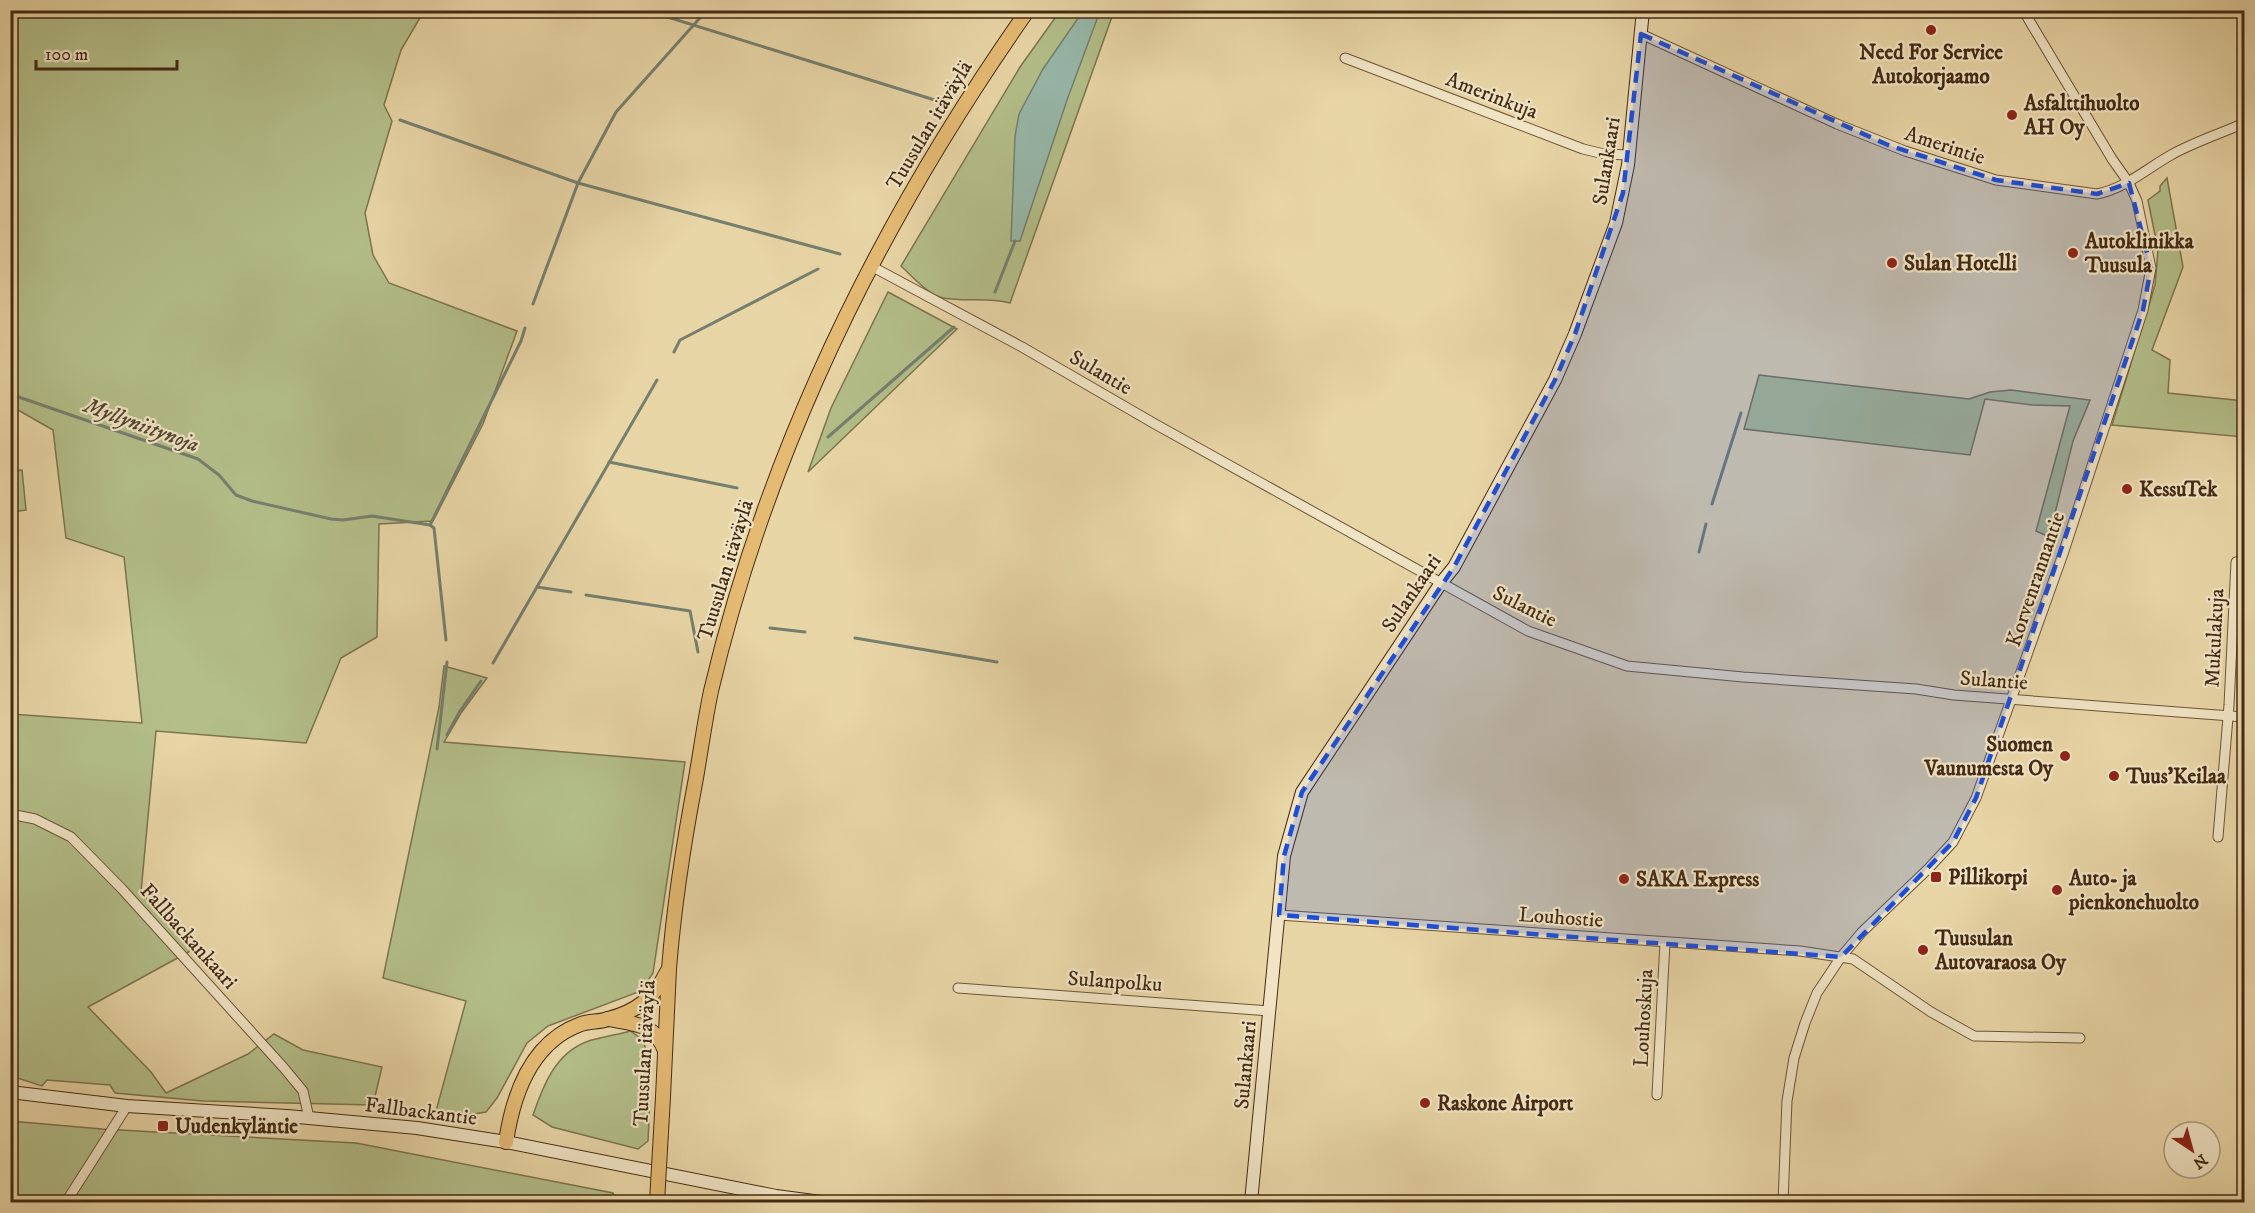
<svg xmlns="http://www.w3.org/2000/svg" width="2255" height="1213" font-family="'IM FELL DW Pica',serif">
<rect width="100%" height="100%" fill="#e8d5a6"/>
<filter id="stains"><feTurbulence type="fractalNoise" baseFrequency=".00333" numOctaves="4"/><feColorMatrix values="0 0 0 0 .2 0 0 0 0 .09 0 0 0 0 .02 0 0 0 .5 -.17"/></filter>
<radialGradient id="worn" r=".72"><stop offset=".6" stop-color="#630" stop-opacity="0"/><stop offset="1" stop-color="#630" stop-opacity=".3"/></radialGradient>
<g fill="#b3be89" stroke="#7c744e" stroke-width="1.5">
<polygon points="11,11 421,11 421,16 401,50 384,105 392,121 365,213 373,255 389,283 517,331 483,424 433,521 379,524 377,637 341,658 306,743 156,731 141,892 194,949 88,1007 151,1072 166,1093 248,1054 274,1034 303,1050 382,1067 373,1105 203,1101 115,1093 110,1085 47,1080 42,1086 11,1076 10,714 142,723 124,557 66,538 53,430 11,406 10,177 14,177 10,158"/>
<path d="M1060,11h54l-104,292c-22,-6 -45,-1 -67,-5 -16,-4 -31,-22 -42,-32l119,-199z"/>
<polygon points="2167,178 2183,267 2152,350 2170,360 2168,393 2244,401 2244,437 2112,425 2155,285 2158,250 2148,200 2160,191 2160,186"/>
<polygon points="888,292 957,329 808,472 831,408"/>
<polygon points="1759,375 1969,399 1990,392 2011,390 2090,400 2073,441 2049,537 2036,531 2070,406 2032,405 1985,399 1970,455 1744,429"/>
<polygon points="22,470 26,510 11,512 11,471"/>
<polygon points="444,666 487,678 461,713 444,742 685,762 653,973 641,991 548,1026 527,1043 497,1098 486,1112 473,1114 436,1111 466,1001 383,978 439,707"/>
<path d="M631,1031c3,3 9,6 11,9 11,17 7,80 6,101l-10,8 -86,-22 -19,-12c10,-29 22,-61 53,-73 14,-5 30,-7 45,-11z"/>
<polygon points="10,1121 102,1129 356,1143 613,1193 616,1202 11,1202"/>
</g>
<polygon fill="#97b8aa" stroke="#767f6e" stroke-width="1.5" points="1083,11 1100,11 1067,100 1020,241 1011,241 1015,136 1019,114 1043,69"/>
<g fill="none" stroke-linecap="round" stroke-linejoin="round">
<g stroke="#767f6e" stroke-width="3">
<polyline points="645,10 938,101"/>
<polyline points="400,120 578,183 840,254"/>
<polyline points="995,292 1015,241"/>
<polyline points="533,304 578,183 616,112 707,10"/>
<polyline points="674,352 680,340 818,269"/>
<polyline points="10,394 198,459 219,475 236,495 252,501 331,519 343,520 372,516 430,525"/>
<polyline points="828,437 954,327"/>
<polyline points="609,462 737,488"/>
<polyline points="1712,504 1741,413"/>
<polyline points="430,525 521,341 525,328"/>
<polyline points="430,525 434,528 446,640"/>
<polyline points="1699,552 1706,524"/>
<polyline points="537,587 571,592"/>
<polyline points="586,595 690,611 698,652"/>
<polyline points="770,628 805,632"/>
<polyline points="855,638 997,662"/>
<polyline points="493,663 657,380"/>
<polyline points="447,735 460,711 481,681"/>
<polyline points="437,749 447,662"/>
<polyline points="10,781 13,806"/>
<polyline points="10,858 14,822"/>
</g>
<g stroke="#6d5538" stroke-width="11">
<g id="street">
<path d="M1641,34l196,90 68,27 91,29 101,14c29,-6 49,-25 74,-39 23,-13 49,-21 73,-32"/>
<polyline points="1345,58 1583,149 1604,154 1629,155"/>
<polyline points="871,266 1022,347 1155,424 1528,631 1627,666 1743,677 1916,689 1954,695 2244,717"/>
<polyline points="10,814 35,819 71,837 122,889 284,1068 303,1091 309,1118"/>
<polyline points="2218,837 2229,705 2236,562"/>
<polyline points="1279,915 1800,951 1853,959 1931,1012 1974,1036 2080,1038"/>
<polyline points="958,988 1270,1011"/>
<polyline points="1657,1095 1665,942"/>
<polyline points="66,1202 127,1106"/>
<polyline points="1783,1202 1787,1101 1794,1058 1805,1023 1817,993 1841,957 1862,932 1928,869 1953,842 1976,798 2063,554 2143,310 2151,268 2137,201 2129,183 2112,159 2023,10"/>
</g>
</g>
<g stroke="#442a13" stroke-width="14">
<g id="secondary">
<polyline points="10,1092 127,1106 287,1116 417,1128 506,1142 776,1196 821,1202"/>
<polyline points="1251,1202 1284,856 1302,792 1441,583 1454,567 1555,380 1575,334 1616,223 1628,165 1643,10"/>
</g>
</g>
<g stroke="#442a13" stroke-width="16">
<g id="primary">
<path d="M608,1019c26,5 47,4 57,32"/>
<path d="M663,1097c2,-42 4,-85 6,-128 5,-64 15,-128 27,-191 5,-29 9,-58 15,-87 58,-246 172,-475 317,-681"/>
<path d="M506,1142c7,-48 25,-100 75,-118 9,-3 19,-2 27,-5 28,-7 46,-21 59,-47"/>
</g>
</g>
<use href="#street" stroke="#f0e4c5" stroke-width="9"/>
<use href="#secondary" stroke="#f0e4c5" stroke-width="12"/>
<use href="#primary" stroke="#e4ba73" stroke-width="14"/>
<g stroke="#442a13" stroke-width="16" stroke-linecap="butt">
<polyline id="primary-bridge" points="657,1202 663,1097"/>
</g>
<use href="#primary-bridge" stroke="#e4ba73" stroke-width="14"/>
</g>
<path fill="#1d4ed8" fill-opacity="0.2" stroke="#1d4ed8" stroke-width="4.5" stroke-dasharray="12 8" stroke-linejoin="round" d="M1641,34l247,111 108,35 101,14 32,-11 22,85 -8,42 -167,488 -23,44 -112,115 -562,-42 5,-59 18,-64 152,-225 101,-187 20,-46 48,-141z"/>
<g fill="#8f2418" stroke="#f0e4c5" stroke-width="2">
<circle cx="1931" cy="30" r="6"/>
<circle cx="2012" cy="115" r="6"/>
<circle cx="2073" cy="253" r="6"/>
<circle cx="1892" cy="263" r="6"/>
<circle cx="2127" cy="489" r="6"/>
<circle cx="2065" cy="756" r="6"/>
<circle cx="2114" cy="776" r="6"/>
<rect x="1930" y="871" width="12" height="12" rx="3"/>
<circle cx="1624" cy="879" r="6"/>
<circle cx="2057" cy="890" r="6"/>
<circle cx="1923" cy="950" r="6"/>
<circle cx="1425" cy="1103" r="6"/>
<rect x="157" y="1120" width="12" height="12" rx="3"/>
</g>
<g text-anchor="middle" stroke-width="4.5" stroke-linejoin="round" paint-order="stroke">
<g font-size="21" font-weight="bold" fill="#442a13" stroke="#f0e4c5" text-anchor="start">
<text x="1931" y="59" text-anchor="middle">Need For Service<tspan x="1931" dy="24">Autokorjaamo</tspan></text>
<text x="2024" y="110">Asfalttihuolto<tspan x="2024" dy="24">AH Oy</tspan></text>
<text x="2085" y="248">Autoklinikka<tspan x="2085" dy="24">Tuusula</tspan></text>
<text x="1904" y="270">Sulan Hotelli</text>
<text x="2139" y="496">KessuTek</text>
<text x="2053" y="751" text-anchor="end">Suomen<tspan x="2053" dy="24">Vaunumesta Oy</tspan></text>
<text x="2126" y="783">Tuus'Keilaa</text>
<text x="1948" y="884">Pillikorpi</text>
<text x="2069" y="885">Auto- ja<tspan x="2069" dy="24">pienkonehuolto</tspan></text>
<text x="1636" y="886">SAKA Express</text>
<text x="1935" y="945">Tuusulan<tspan x="1935" dy="24">Autovaraosa Oy</tspan></text>
<text x="1437" y="1110">Raskone Airport</text>
<text x="175" y="1133">Uudenkyläntie</text>
</g>
<g font-size="21" fill="#442a13" stroke="#f0e4c5">
<text transform="translate(1492 95) rotate(21)" y="7">Amerinkuja</text>
<text transform="translate(929 125) rotate(-59)" y="7">Tuusulan itäväylä</text>
<text transform="translate(1945 145) rotate(18)" y="7">Amerintie</text>
<text transform="translate(1606 161) rotate(-81)" y="7">Sulankaari</text>
<text transform="translate(1101 372) rotate(30)" y="7">Sulantie</text>
<text transform="translate(725 570) rotate(-73)" y="7">Tuusulan itäväylä</text>
<text transform="translate(2035 579) rotate(-71)" y="7">Korvenrannantie</text>
<text transform="translate(1411 593) rotate(-56)" y="7">Sulankaari</text>
<text transform="translate(1525 606) rotate(26)" y="7">Sulantie</text>
<text transform="translate(2214 638) rotate(-87)" y="7">Mukulakuja</text>
<text transform="translate(1994 680) rotate(4)" y="7">Sulantie</text>
<text transform="translate(1561 917) rotate(4)" y="7">Louhostie</text>
<text transform="translate(189 936) rotate(48)" y="7">Fallbackankaari</text>
<text transform="translate(1115 981) rotate(4)" y="7">Sulanpolku</text>
<text transform="translate(1643 1018) rotate(-87)" y="7">Louhoskuja</text>
<text transform="translate(644 1053) rotate(-87)" y="7">Tuusulan itäväylä</text>
<text transform="translate(1245 1065) rotate(-85)" y="7">Sulankaari</text>
<text transform="translate(421 1111) rotate(7)" y="7">Fallbackantie</text>
</g>
<g font-size="22" font-style="italic" fill="#554631" stroke="#f0e4c5">
<text transform="translate(142 424) rotate(20)" y="8">Myllyniitynoja</text>
</g>
</g>
<rect width="2255" height="1213" fill="none" stroke="#e8d5a6" stroke-width="36"/>
<rect x="12" y="12" width="2231" height="1189" fill="none" stroke="#442a13" stroke-width="3"/>
<rect x="18" y="18" width="2219" height="1177" fill="none" stroke="#442a13" stroke-width="1.5"/>
<g transform="translate(2192 1150) rotate(144)"><circle r="28" fill="#f0e4c5" stroke="#ab9a7e" stroke-width="1.5"/>
<path d="M0-4.5L10 22L0 15L-10 22Z" fill="#8f2418"/>
<text y="-9" font-size="16" font-weight="bold" text-anchor="middle" fill="#442a13">N</text>
</g>
<path d="M36 60v9h141v-9" fill="none" stroke="#442a13" stroke-width="3"/>
<text x="45" y="60" font-size="18" fill="#442a13" stroke="#f0e4c5" stroke-width="4.5" paint-order="stroke">100 m</text>
<rect width="100%" height="100%" filter="url(#stains)"/>
<rect width="100%" height="100%" fill="url(#worn)"/>
</svg>
